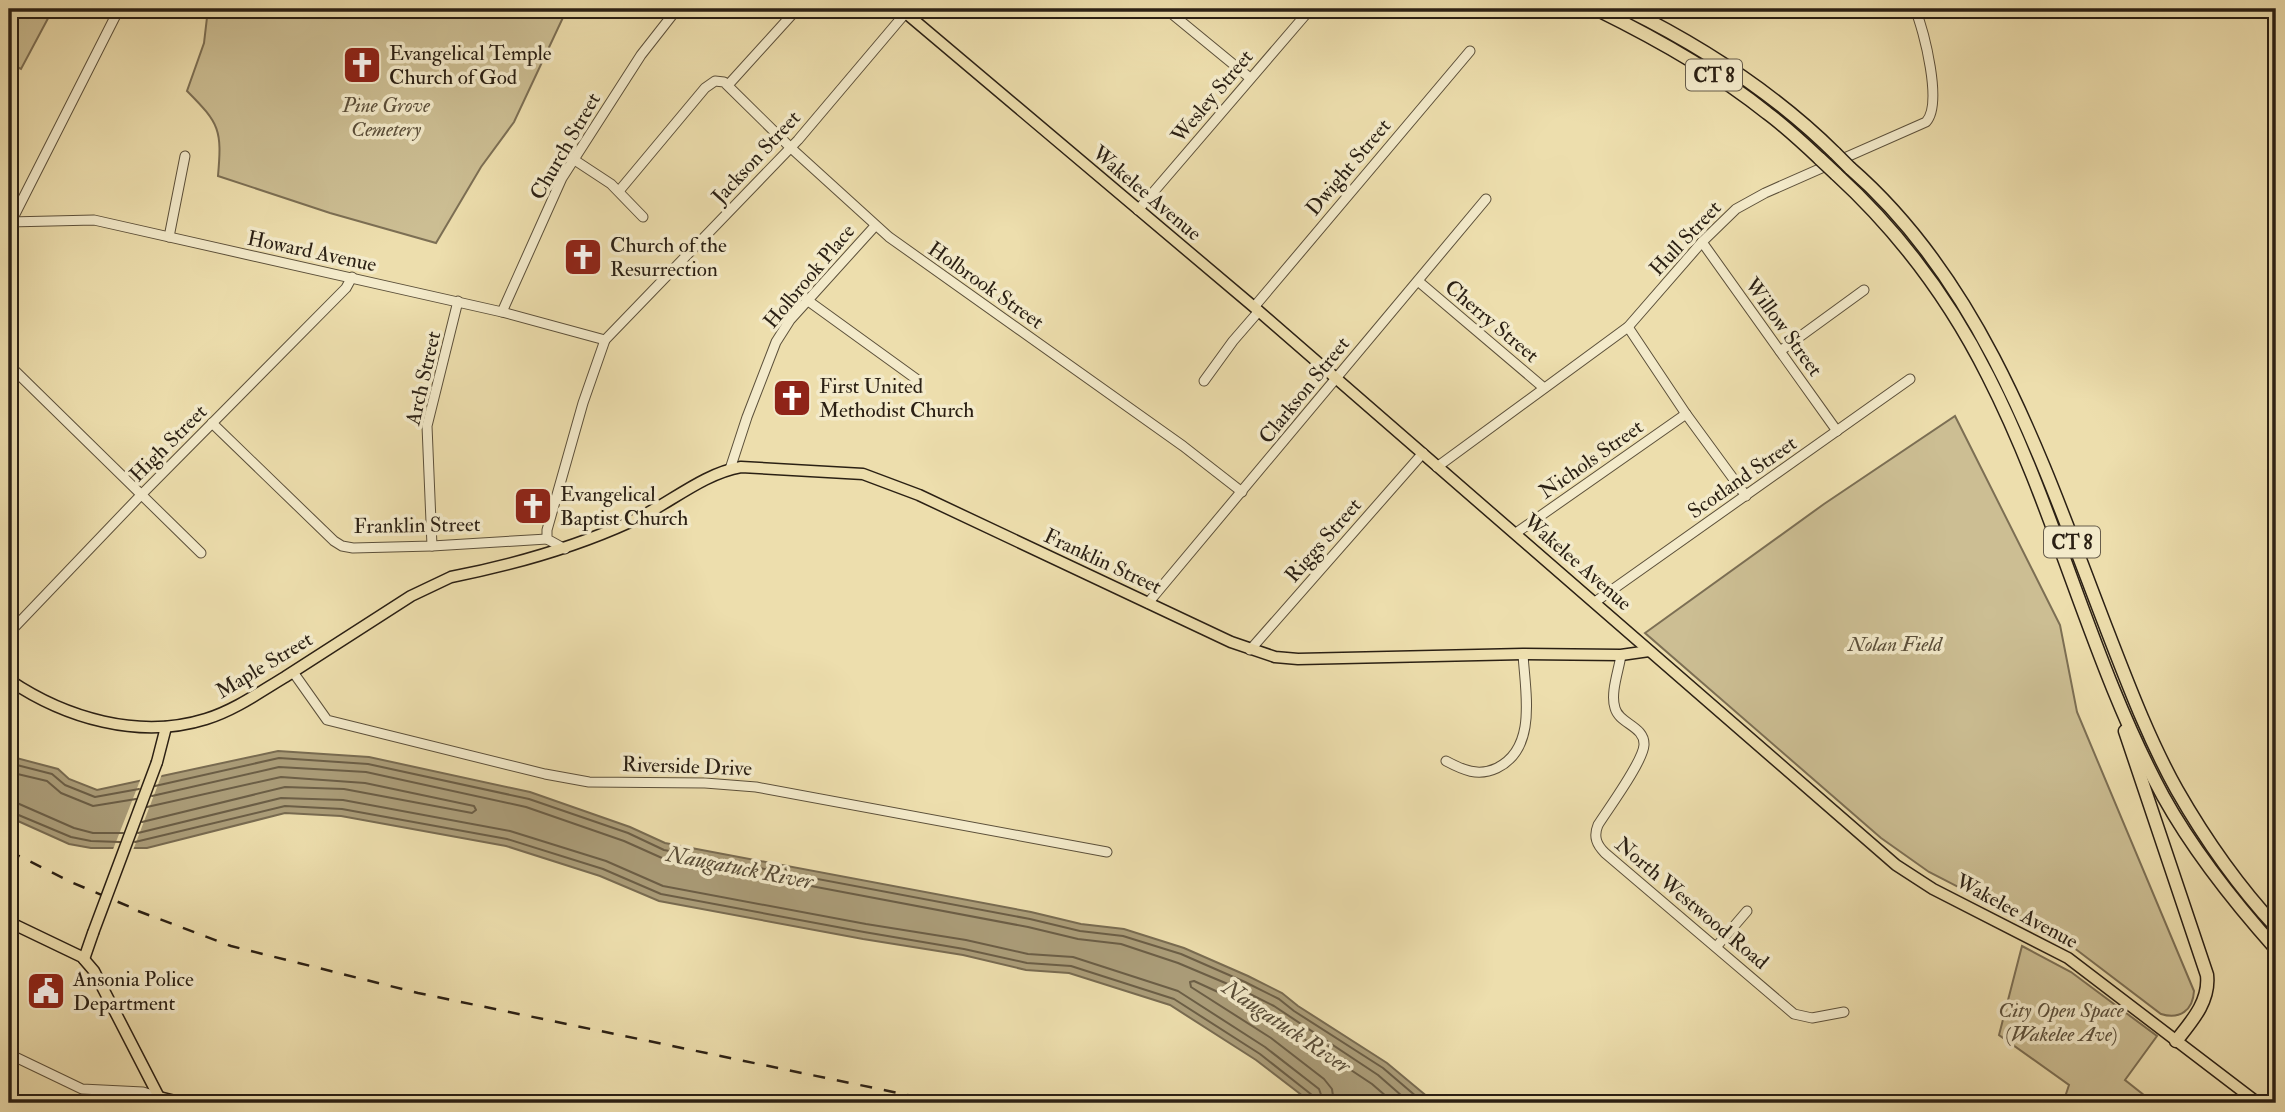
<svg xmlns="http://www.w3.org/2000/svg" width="2285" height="1112" font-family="'IM FELL Double Pica',serif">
<rect width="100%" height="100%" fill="#eddead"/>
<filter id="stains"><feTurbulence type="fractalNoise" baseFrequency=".00286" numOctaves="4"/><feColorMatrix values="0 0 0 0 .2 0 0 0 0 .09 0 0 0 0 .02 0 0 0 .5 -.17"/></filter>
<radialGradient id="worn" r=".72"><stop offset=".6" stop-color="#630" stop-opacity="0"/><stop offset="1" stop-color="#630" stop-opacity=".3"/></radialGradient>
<g fill="#ccbe93" stroke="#7c6f54" stroke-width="2">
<polygon points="9,9 53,9 21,69 9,63"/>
<path d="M208,9h359l-53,113 -33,45 -45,76 -106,-30 -112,-37c4,-46 2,-52 -31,-85l17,-48z"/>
<path d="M1955,416l105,209 17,87 117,279c-1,19 -14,29 -33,23l-92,-70 -140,-72 -48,-34 -236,-205 179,-129z"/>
<polygon points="2022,946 2071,972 2157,1036 2125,1080 2154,1103 2063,1103 2069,1085 1999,1035"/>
</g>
<polygon fill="#ab9d79" stroke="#786b51" stroke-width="2" points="278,751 369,757 530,792 630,827 665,843 1031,912 1081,924 1124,929 1184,948 1248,976 1282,993 1298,1006 1387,1063 1435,1103 1312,1103 1256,1060 1170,1005 1069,973 1026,970 963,955 863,939 659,901 600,876 506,846 341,816 285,813 147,848 91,848 69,844 9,817 9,756 58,769 69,779 97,790"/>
<polygon fill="#eddead" points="162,774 132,853 112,852 141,778"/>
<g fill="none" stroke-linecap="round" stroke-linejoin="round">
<g stroke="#6b5e46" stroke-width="2">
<polyline points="9,763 52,774 65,785 95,797 139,789"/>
<polyline points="9,772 47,781 61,793 93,806 136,799"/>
<polyline points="155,786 279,758 368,764 529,799 628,833 664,850 1030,919 1080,931 1123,936 1181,954 1245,982 1279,999 1294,1011 1383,1068 1424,1103"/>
<polyline points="152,796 279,767 366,772 526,807 624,841 662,858 1028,927 1078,939 1121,944 1178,963 1242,990 1274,1006 1378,1075 1410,1103"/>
<polyline points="9,802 17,803 74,828 93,833 123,833"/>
<polyline points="9,811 71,837 91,841 120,842"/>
<polyline points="142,822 285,787 344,789 472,813 476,810 474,806 365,783 281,777 147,807"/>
<polyline points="138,833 281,798 343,800 510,831 606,861 663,886 866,924 966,940 1028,954 1073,957 1178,991 1265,1047 1319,1089 1324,1103"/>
<polyline points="135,842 285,806 342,809 507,839 603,869 661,894 864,932 964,949 1027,963 1071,966 1174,999 1260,1054 1312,1095 1315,1103"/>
<polyline points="1334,1103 1332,1089 1324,1079 1271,1038 1191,987 1190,982 1194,981 1268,1015 1372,1084 1394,1103"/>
</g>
<g stroke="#5c503a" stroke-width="11">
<g id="minor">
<polyline points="102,9 115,16"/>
<polyline points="1166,9 1250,78"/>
<polyline points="729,84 797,9"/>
<polyline points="573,159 611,184 643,217"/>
<polyline points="619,191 705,88 715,81 724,82 791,148 889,237 1183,446 1242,492"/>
<polyline points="1138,210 1307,13 1314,9"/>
<polyline points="9,222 94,220 502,312 605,340"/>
<polyline points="9,226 119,9"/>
<polyline points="169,237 185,156"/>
<polyline points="1702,242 1837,431"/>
<polyline points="1418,281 1544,388"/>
<polyline points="807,300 919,381"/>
<polyline points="1254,307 1470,51"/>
<polyline points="502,312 562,178 641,55 677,9"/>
<polyline points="1628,327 1686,414 1746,496"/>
<polyline points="1780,351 1864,290"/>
<polyline points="9,365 201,553"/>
<polyline points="1204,381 1233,341 1259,311"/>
<polyline points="212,423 334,541 342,546 353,548 432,546 547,539"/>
<path d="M1437,467l191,-140 74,-85 34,-33 29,-16 161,-71c17,-18 -2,-91 -11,-113"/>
<polyline points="730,469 747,417 776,342 790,320 875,226"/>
<polyline points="1516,533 1686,414"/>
<polyline points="432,546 427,426 458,301"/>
<polyline points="565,549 547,539 547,530 583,403 605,340 798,140 908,10"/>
<polyline points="1595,602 1910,379"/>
<polyline points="1148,603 1486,199"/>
<polyline points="9,633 141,495 346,288 352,277"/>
<polyline points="1250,650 1423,453"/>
<path d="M1621,655c-2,15 -11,38 -6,53 4,16 30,18 29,37 -1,17 -36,64 -46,80 -5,12 -1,20 7,28l189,161 18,4 32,-6"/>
<polyline points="293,672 327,720 545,774 589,782 705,783 756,787 1107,852"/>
<path d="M1446,761c17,9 32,16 51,7 41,-20 28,-77 26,-114"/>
<polyline points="1717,946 1747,911"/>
<polyline points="9,1054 82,1089 143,1092 159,1097"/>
</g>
</g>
<g stroke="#2b2014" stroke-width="13">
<g id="major">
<polyline points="901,9 1254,307 1896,865 1933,889 2068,958 2258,1103"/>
<path d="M9,680c56,38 130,60 197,39 29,-9 54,-27 79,-42 42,-27 84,-54 126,-81l40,-19c61,-12 122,-29 179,-55 37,-16 71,-48 111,-55l122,7 56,21 312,147 44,15 23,2 225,-5 98,1 28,-4"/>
<polyline points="157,762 166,727"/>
<polyline points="9,922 82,957 94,971 162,1103"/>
<polyline points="84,959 93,933"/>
<polyline points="159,1097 183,1103"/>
</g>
</g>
<g stroke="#2b2014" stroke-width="15">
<g id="highway">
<path d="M1596,9c59,29 119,62 171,104 19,14 36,30 53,46"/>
<path d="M1626,9c75,37 148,84 209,144"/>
<path d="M1850,168c136,118 194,299 257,462 21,54 42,110 70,160 28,49 61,96 99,137"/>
<path d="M1836,174c62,57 114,126 152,202 69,135 103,287 175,420 31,56 71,106 113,153"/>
<path d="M2125,731l82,244c3,26 -15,46 -31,66"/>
</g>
</g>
<use href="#minor" stroke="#f3eaca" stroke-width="9"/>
<use href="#major" stroke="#eddead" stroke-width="10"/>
<use href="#highway" stroke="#eddead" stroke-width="12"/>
<g stroke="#2b2014" stroke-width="2.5" stroke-dasharray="12 12" stroke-linecap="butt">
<polyline points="9,851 71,882 130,907"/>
<polyline points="138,911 231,946 418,993 946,1103"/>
</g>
<g stroke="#2b2014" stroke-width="13" stroke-linecap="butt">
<polyline id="major-bridge" points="93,933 157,762"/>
</g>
<g stroke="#2b2014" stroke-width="15" stroke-linecap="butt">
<g id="highway-bridge">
<polyline points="1835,153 1850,168"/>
<polyline points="1820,159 1836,174"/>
</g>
</g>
<use href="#major-bridge" stroke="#eddead" stroke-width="10"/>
<use href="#highway-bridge" stroke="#eddead" stroke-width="12"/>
</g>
<defs>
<g id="church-square" transform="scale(2.0125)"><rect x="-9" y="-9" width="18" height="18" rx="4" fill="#8f2418" stroke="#f3eaca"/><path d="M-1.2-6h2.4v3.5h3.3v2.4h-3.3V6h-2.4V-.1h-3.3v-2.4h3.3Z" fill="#fff"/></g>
<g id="civic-square" transform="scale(2.0125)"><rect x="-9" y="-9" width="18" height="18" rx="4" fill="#8f2418" stroke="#f3eaca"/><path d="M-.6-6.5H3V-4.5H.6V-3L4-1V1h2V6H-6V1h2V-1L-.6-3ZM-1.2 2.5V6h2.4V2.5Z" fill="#fff"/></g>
</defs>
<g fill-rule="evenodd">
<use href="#church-square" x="362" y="65"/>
<use href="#church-square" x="583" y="257"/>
<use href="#church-square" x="792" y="398"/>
<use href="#church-square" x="533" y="506"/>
<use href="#civic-square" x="46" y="991"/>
</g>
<g text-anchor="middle" stroke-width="7" stroke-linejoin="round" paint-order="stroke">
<g fill="#f3eaca" stroke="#675d4b" stroke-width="2">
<rect x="1686" y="59.5" width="56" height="31" rx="5"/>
<rect x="2044" y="526.5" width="56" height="31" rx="5"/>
</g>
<g font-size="19" font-weight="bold" fill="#2b2014">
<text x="1714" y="82">CT 8</text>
<text x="2072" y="549">CT 8</text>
</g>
<g font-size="21" fill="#2b2014" stroke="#f3eaca" text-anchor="start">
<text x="389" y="60">Evangelical Temple<tspan x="389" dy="24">Church of God</tspan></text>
<text x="610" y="252">Church of the<tspan x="610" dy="24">Resurrection</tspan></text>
<text x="819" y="393">First United<tspan x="819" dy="24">Methodist Church</tspan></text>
<text x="560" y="501">Evangelical<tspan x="560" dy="24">Baptist Church</tspan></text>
<text x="73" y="986">Ansonia Police<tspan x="73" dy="24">Department</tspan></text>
</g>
<g font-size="21" fill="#2b2014" stroke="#f3eaca">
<text transform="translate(1212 96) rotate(-50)" y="7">Wesley Street</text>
<text transform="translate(565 146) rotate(-60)" y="7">Church Street</text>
<text transform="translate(756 157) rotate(-47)" y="7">Jackson Street</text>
<text transform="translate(1348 167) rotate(-50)" y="7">Dwight Street</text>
<text transform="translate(1147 193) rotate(40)" y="7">Wakelee Avenue</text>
<text transform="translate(1685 238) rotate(-47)" y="7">Hull Street</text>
<text transform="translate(312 251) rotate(12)" y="7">Howard Avenue</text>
<text transform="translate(809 276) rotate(-50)" y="7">Holbrook Place</text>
<text transform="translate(986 285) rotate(35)" y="7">Holbrook Street</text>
<text transform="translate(1492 321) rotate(40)" y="7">Cherry Street</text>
<text transform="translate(1784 327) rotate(54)" y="7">Willow Street</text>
<text transform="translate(423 378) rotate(-77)" y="7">Arch Street</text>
<text transform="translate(1304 390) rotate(-51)" y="7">Clarkson Street</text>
<text transform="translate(168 443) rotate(-45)" y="7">High Street</text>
<text transform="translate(1591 459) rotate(-35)" y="7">Nichols Street</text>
<text transform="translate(1742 477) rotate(-35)" y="7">Scotland Street</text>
<text transform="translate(417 525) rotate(-1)" y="7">Franklin Street</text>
<text transform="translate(1323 540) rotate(-49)" y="7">Riggs Street</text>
<text transform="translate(1103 561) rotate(25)" y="7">Franklin Street</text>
<text transform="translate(1578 562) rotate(41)" y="7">Wakelee Avenue</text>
<text transform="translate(264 665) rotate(-31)" y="7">Maple Street</text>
<text transform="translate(687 766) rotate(2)" y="7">Riverside Drive</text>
<text transform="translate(1692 903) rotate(40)" y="7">North Westwood Road</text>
<text transform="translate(2017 911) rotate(28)" y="7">Wakelee Avenue</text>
</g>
<g font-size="21" font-style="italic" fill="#5b4f3a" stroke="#f3eaca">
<text x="386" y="112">Pine Grove<tspan x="386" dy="24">Cemetery</tspan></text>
<text x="1895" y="651">Nolan Field</text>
<text x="2061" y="1017">City Open Space<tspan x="2061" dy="24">(Wakelee Ave)</tspan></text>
</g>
<g font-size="23" font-style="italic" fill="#584c37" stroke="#f3eaca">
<text transform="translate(740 867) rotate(11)" y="8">Naugatuck River</text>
<text transform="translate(1287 1026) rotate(34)" y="8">Naugatuck River</text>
</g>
</g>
<rect width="2285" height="1112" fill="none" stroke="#eddead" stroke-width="35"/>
<rect x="10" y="10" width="2264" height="1091" fill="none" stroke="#2b2014" stroke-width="3.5"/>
<rect x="18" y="18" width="2250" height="1077" fill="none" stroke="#2b2014" stroke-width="2"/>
<rect width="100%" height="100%" filter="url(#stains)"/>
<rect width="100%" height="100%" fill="url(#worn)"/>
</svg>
